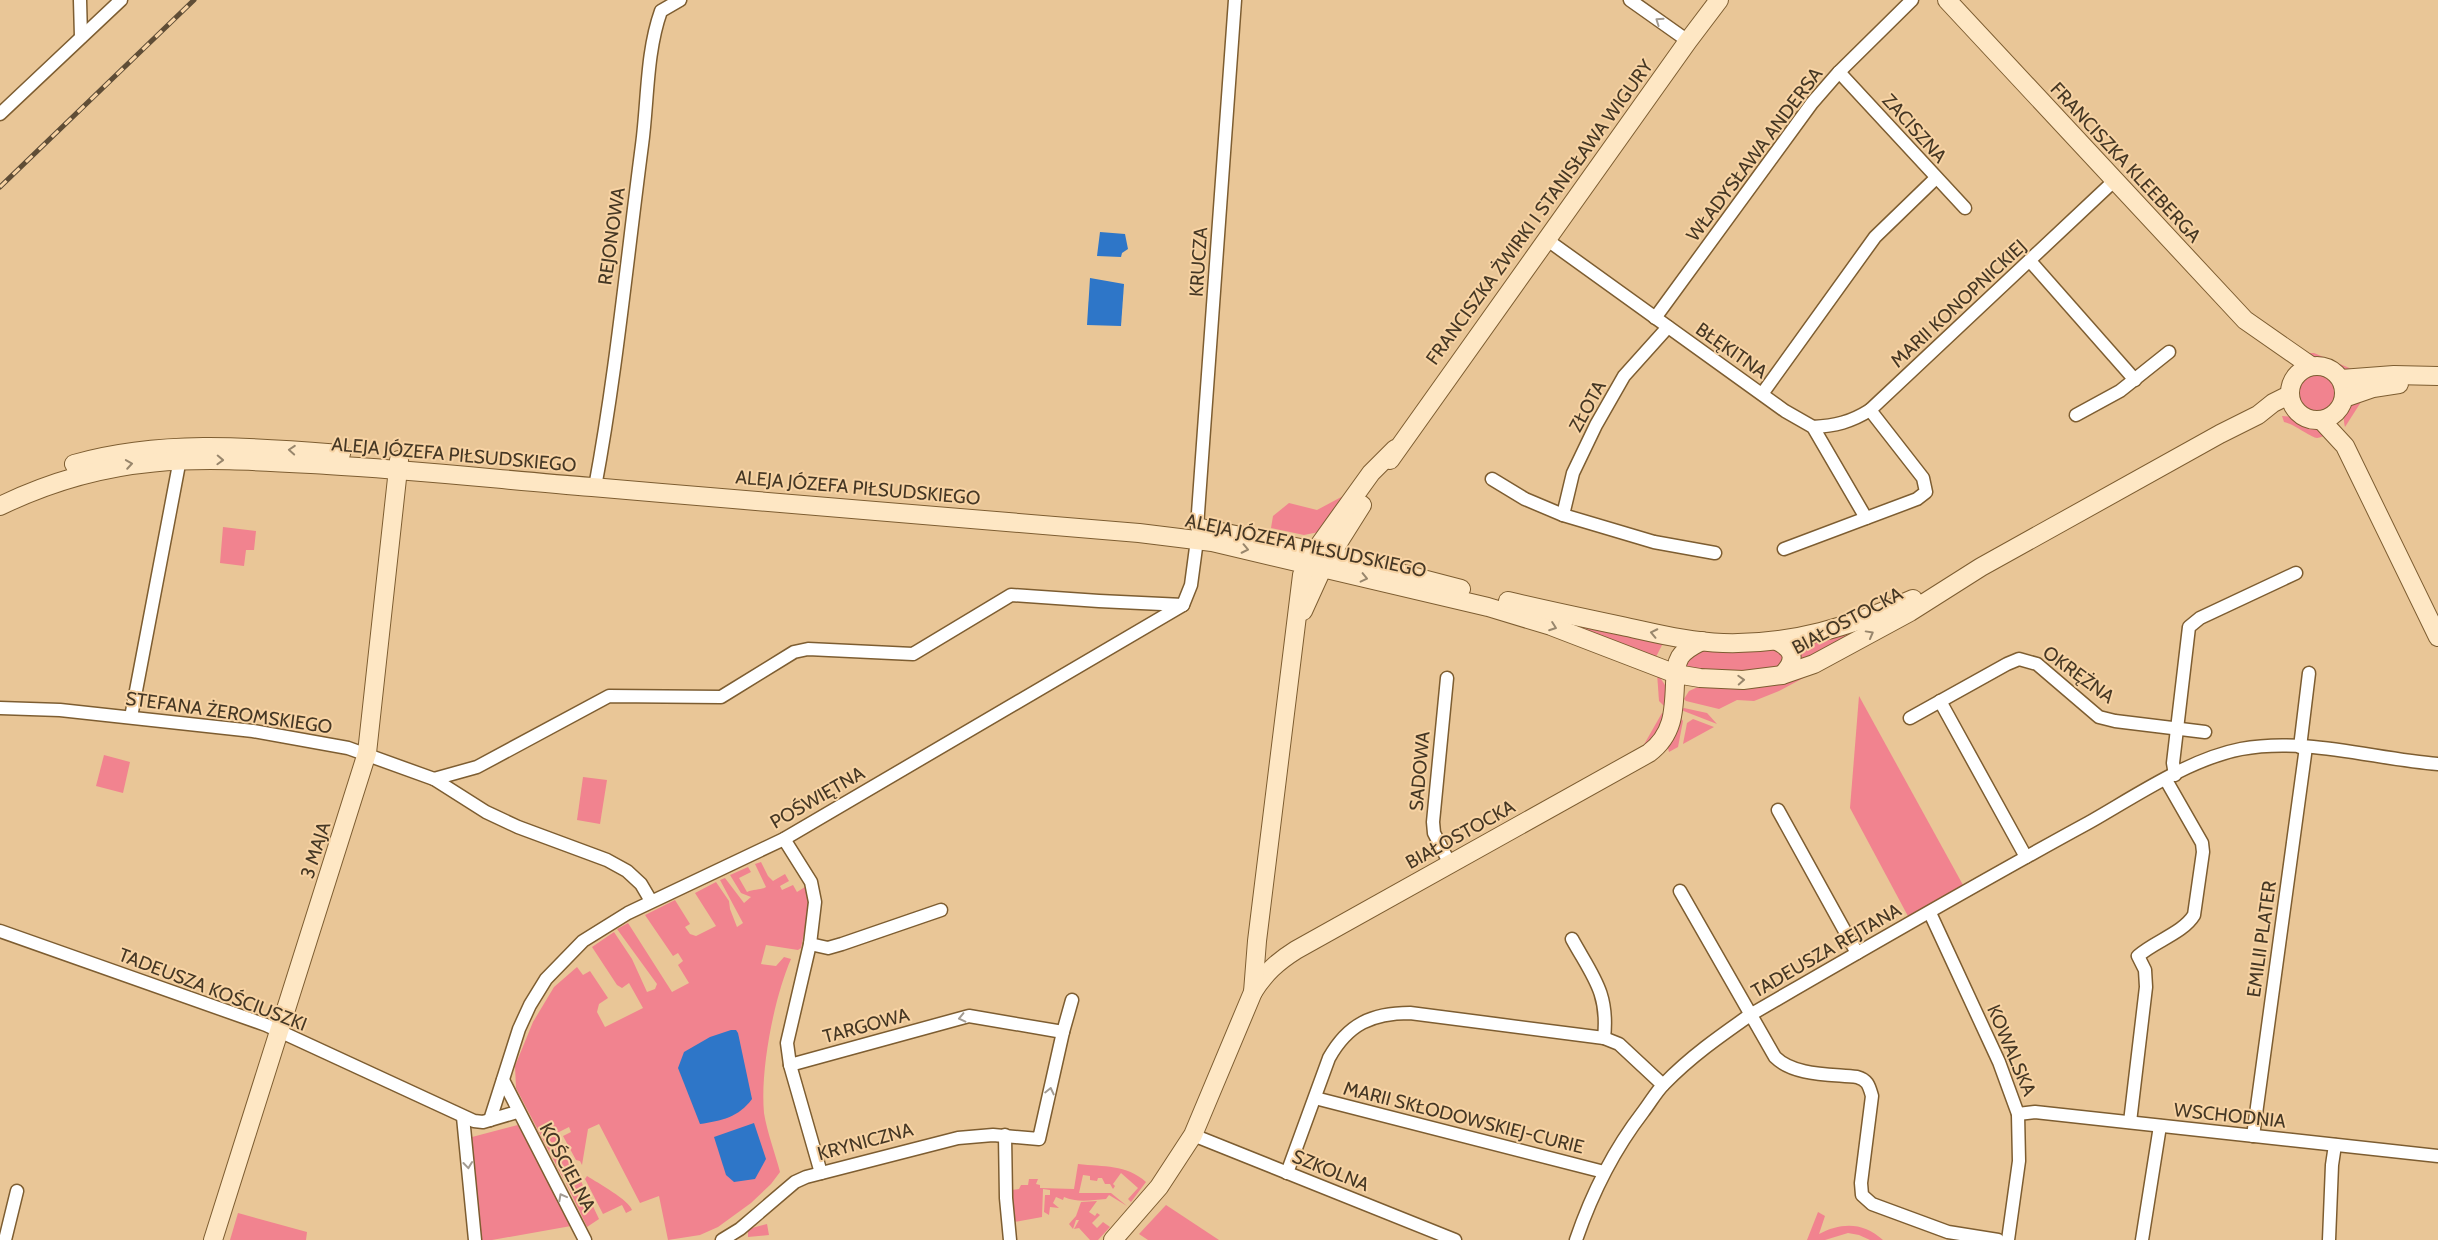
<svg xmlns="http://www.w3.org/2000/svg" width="2438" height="1240" font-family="Cabin,sans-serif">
<rect width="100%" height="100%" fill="#e9c697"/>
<g fill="#f1838f">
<path d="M2308,353h6l40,17c-12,0 -16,-5 -27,-8 -8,-3 -15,-2 -23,-6z"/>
<circle cx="2318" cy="393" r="20"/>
<path d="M2360,397l1,5 -16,25c-4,-15 4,-22 15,-30z"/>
<path d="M2282,416l12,1 35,17c-4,1 -9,4 -12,4 -5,0 -23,-14 -33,-16z"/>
<polygon points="1345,495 1319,532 1304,535 1271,528 1273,516 1289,503 1317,510"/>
<polygon points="223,527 256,531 254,550 246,550 244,566 220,563"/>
<polygon points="1556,620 1663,643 1655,659"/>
<polygon points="1868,627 1799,664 1799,650 1796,645 1843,635"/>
<polygon points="1778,649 1785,659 1782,666 1762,672 1689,670 1685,666 1685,660 1701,650"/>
<polygon points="1824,667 1779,691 1754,701 1737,700 1719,709 1686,701 1684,699 1689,691 1700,686"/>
<polygon points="1657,673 1667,688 1665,707 1659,701"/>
<polygon points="1859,696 1963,885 1909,918 1850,808"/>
<polygon points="1684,708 1707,713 1717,724 1681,710"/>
<path d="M1662,713l2,1c-3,16 -9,25 -22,34z"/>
<polygon points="1680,717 1683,721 1678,747 1669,752 1668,748 1674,737"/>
<polygon points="1693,719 1714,727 1683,744 1687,723"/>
<polygon points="104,755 130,762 123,793 96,786"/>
<polygon points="583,777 607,780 600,824 577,820"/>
<path d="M761,862l7,14 5,5 12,-7 4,7 -9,5 2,4 11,-5 4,7 8,-5 4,14v8l-8,39 -3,2 -32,-5 -5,19 15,2 8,-9 7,2c-17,39 -31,111 -27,154 3,19 11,40 16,59l-9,12 -20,19 -33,24 -18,8 -32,5 -9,-44 -19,7 -41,-79 -11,5 -6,36 -2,-4 -4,-1 -13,-24 8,-4 -2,-5 -14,7 21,36 -13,8 -47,-90 -1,-22 18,-44 21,-35 23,-20 6,8 7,-4 18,27 -9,6 -2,8 8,15 38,-19 -14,-25 -7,5 -5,-3 -25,-38 22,-15 18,27 15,33 8,-3 2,-5 -40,-55 11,-6 44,69 17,-9 -11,-18 5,-4 -5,-8 -5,3 -28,-41 30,-15 15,24 -5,3 5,7 6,2 20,-10 -21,-33 21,-11 13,19 1,8 7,18 6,-4 -23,-43 5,-2 19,25 7,-6 -10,-4 -11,-18 18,-8 3,5 -12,6 8,14c7,-3 15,-2 19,-5l-11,-23z"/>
<polygon points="518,1125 571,1226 492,1240 481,1240 472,1137"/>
<path d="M1078,1164c26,3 48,0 68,18l-15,20 -3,-3 10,-11 -17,-15 -8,11 2,2 -2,3 -3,-5h-5l-3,-6h-4l-1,3 -7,-1v-4l-7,-1 -4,18h32l16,13 -18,-11 -3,4c-14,1 -29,4 -42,-2l-1,3 -7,-3 -3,6 6,5 -9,-1 -1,8 -5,-3 1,-17h5v-5l-7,-1 -1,28 -28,5 -3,-32 8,-1 2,-4h7l1,-6h9l-2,5 4,1v3l34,1z"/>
<path d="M587,1176c11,7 42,24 45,34l-6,3 -4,-8 -19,9 -18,-35z"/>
<polygon points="579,1177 599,1219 587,1227 566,1183"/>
<polygon points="1097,1201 1089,1212 1095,1216 1097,1213 1100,1215 1092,1223 1097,1228 1103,1222 1110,1227 1098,1240 1090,1240 1079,1228 1074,1229 1079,1220 1076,1220 1073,1229 1069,1224 1076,1216 1081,1202"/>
<polygon points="1166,1205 1219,1240 1148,1240 1139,1234"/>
<path d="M1818,1212l7,4 -6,18c22,-12 45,-12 64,6h-13l-11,-5 -11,-2 -23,7h-18z"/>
<polygon points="238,1213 307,1232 306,1240 230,1240"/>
<polygon points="767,1224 769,1235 748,1237 748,1229"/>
</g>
<g fill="#2e76c8">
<polygon points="1100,232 1125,234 1128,249 1122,253 1121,257 1097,256"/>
<polygon points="1090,278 1124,284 1121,326 1087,325"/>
<path d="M731,1030h5l2,3 14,66c-13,18 -31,22 -52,25l-22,-56 6,-16 26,-15z"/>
<polygon points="754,1123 766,1159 755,1179 734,1182 726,1175 714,1137"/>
</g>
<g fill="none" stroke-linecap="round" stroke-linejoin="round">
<g stroke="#7d5d31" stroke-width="15">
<g id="street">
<polyline points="80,0 81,37"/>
<polyline points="1630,0 1688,41"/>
<polyline points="1839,72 1965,208"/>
<polyline points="0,114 121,0"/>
<polyline points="1546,239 1785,411 1813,427 1866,518"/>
<polyline points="2030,261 2135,380"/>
<polyline points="1655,318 1812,103 1839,72 1912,0"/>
<polyline points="1668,327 1624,376 1596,425 1573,473 1563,515 1654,542 1715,553"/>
<polyline points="1762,394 1875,237 1936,178"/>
<polyline points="2076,415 2120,391 2169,352"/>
<path d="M1813,427c22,-1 38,-5 57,-17l244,-229"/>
<polyline points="1492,479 1525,499 1563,515"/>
<path d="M595,487c21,-112 32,-228 47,-342 6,-44 4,-92 19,-134l19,-11"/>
<polyline points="1197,527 1235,0"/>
<polyline points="1784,549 1917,499 1926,492 1923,478 1870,410"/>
<polyline points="1447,678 1433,822 1434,833 1450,864"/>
<polyline points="1940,701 2026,857"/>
<polyline points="0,708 60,710 253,731 348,748 434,779 486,812 518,827 607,860 627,871 641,884 651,901"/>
<polyline points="131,717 180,459"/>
<polyline points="1910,718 2007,664 2019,659 2037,664 2099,717 2115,721 2205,732"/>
<polyline points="2300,747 2309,673"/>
<polyline points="2175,775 2173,763 2189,627 2200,618 2296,573"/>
<polyline points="434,779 477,767 609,696 721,697 794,652 808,649 913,654 1011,595 1099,601 1183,605"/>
<polyline points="1778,810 1857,953"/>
<polyline points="784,839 811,882 815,902 810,944 787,1043 790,1065 821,1173"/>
<path d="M1680,891l95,166c19,19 56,17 82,20 11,3 12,9 15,19l-11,87 1,12 10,9 76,28 50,8"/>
<polyline points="1930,913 1999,1062 2018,1114 2019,1161 2008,1240"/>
<polyline points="0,931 266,1025 474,1121 483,1122 517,1112"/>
<path d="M1572,939c21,38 37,54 32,99"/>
<polyline points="810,944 828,948 842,944 941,910"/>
<polyline points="1063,1032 1072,1000"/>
<polyline points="503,1080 585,1240"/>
<polyline points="1315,1098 1604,1172"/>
<polyline points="2018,1114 2035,1112 2438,1156"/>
<polyline points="463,1117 475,1240"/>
<polyline points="490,1120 519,1029 530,1005 546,979 583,941 628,913 784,839 1183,605 1191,585 1197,540"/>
<path d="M2130,1122l16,-135 -1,-17 -7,-14c17,-15 45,-23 56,-41l9,-63 -1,-9 -36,-63"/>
<polyline points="1005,1135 1006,1198 1010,1240"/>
<polyline points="1193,1135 1455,1240"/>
<polyline points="2253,1136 2306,747"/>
<path d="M1287,1173l42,-115c19,-34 43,-45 81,-45l194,25 15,6 44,41"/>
<polyline points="5,1240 17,1191"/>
<polyline points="722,1240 740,1229 795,1182 806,1177 958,1138 993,1135 1039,1139 1063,1032 969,1016 790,1065"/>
<path d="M1576,1240c16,-47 37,-89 67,-128 7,-9 13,-20 21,-28 26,-27 56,-48 86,-69 112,-65 224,-130 338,-192 46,-26 101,-64 153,-74 65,-12 133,10 197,15"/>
<polyline points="2142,1240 2160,1126"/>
<polyline points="2329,1240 2332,1165 2335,1145"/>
</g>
</g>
<g stroke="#7d5d31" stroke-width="20">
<g id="secondary">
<polyline points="1947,0 2245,320 2311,366"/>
<circle cx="2317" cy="393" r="27"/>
<polyline points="2341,379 2394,375 2438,376"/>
<polyline points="2344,398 2373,388 2399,384"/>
<polyline points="2321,420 2345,446 2438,637"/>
<polyline points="1390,460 1688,41 1719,0"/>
<path d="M74,464c88,-25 178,-17 267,-10"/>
<path d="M0,506c115,-56 204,-48 327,-41 89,5 177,15 265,22 182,16 364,30 547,46l73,9 276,65 63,19 125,48 24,4 43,2 39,-5 32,-11 96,-52 71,-45 239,-133 38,-19 15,-12 16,-8"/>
<polyline points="1201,528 1315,551 1461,589"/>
<path d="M1508,601c38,9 76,17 114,25 33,7 67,16 101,17 68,2 129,-17 190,-44"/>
<polyline points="1303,611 1323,567 1362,505"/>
<path d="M1777,641c18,9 19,20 5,34"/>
<path d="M1253,992c12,-19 24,-30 43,-42l353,-197c24,-18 25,-41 26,-69 0,-9 1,-20 5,-27 5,-8 14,-12 22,-16"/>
<polyline points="213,1240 367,753 399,460"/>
<polyline points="1113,1240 1159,1187 1193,1135 1253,992 1257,941 1302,575 1315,551 1371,473 1395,449"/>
</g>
</g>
<use href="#street" stroke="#fff" stroke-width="12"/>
<use href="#secondary" stroke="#fee7c4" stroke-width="18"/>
<g stroke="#5f4d36" stroke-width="5">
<polyline id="rail" points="0,187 194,0"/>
</g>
<use href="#rail" stroke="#f7d3a4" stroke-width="3" stroke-dasharray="9" stroke-linecap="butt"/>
</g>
<defs><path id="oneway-chevron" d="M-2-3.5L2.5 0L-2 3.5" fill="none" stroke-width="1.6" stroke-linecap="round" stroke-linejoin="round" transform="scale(1.25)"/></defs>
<g stroke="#a29b92">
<use href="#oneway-chevron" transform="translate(1659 21) rotate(-145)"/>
<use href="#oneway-chevron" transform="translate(962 1018) rotate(167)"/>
<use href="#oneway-chevron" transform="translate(1050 1091) rotate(-77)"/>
<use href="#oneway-chevron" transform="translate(468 1165) rotate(84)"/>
<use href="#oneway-chevron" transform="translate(562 1197) rotate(-118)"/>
</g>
<g stroke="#98866c">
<use href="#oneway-chevron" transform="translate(292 450) rotate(-176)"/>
<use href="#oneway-chevron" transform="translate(220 460) rotate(2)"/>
<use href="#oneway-chevron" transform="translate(129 464) rotate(-9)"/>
<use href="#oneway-chevron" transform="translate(1245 549) rotate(12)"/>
<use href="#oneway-chevron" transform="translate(1364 578) rotate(13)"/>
<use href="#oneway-chevron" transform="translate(1553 627) rotate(20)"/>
<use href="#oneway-chevron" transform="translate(1654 633) rotate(-168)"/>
<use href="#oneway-chevron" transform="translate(1870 634) rotate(-29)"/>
<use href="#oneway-chevron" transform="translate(1741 680) rotate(-3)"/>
</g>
<g text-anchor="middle" stroke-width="4" stroke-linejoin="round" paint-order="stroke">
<g font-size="19" fill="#453724" stroke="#f7d3a4">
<text transform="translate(1915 128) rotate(48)" y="7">ZACISZNA</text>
<text transform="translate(1754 154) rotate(-53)" y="7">WŁADYSŁAWA ANDERSA</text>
<text transform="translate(2126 162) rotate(47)" y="7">FRANCISZKA KLEEBERGA</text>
<text transform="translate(1539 212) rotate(-54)" y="7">FRANCISZKA ŻWIRKI I STANISŁAWA WIGURY</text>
<text transform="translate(611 236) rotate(-82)" y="7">REJONOWA</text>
<text transform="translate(1198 262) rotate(-86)" y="7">KRUCZA</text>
<text transform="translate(1958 303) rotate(-43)" y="7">MARII KONOPNICKIEJ</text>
<text transform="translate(1732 350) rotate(35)" y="7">BŁĘKITNA</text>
<text transform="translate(1587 406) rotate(-61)" y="7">ZŁOTA</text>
<text transform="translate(454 454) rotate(5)" y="7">ALEJA JÓZEFA PIŁSUDSKIEGO</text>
<text transform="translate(858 487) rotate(5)" y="7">ALEJA JÓZEFA PIŁSUDSKIEGO</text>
<text transform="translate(1306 545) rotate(12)" y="7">ALEJA JÓZEFA PIŁSUDSKIEGO</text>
<text transform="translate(1847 620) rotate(-28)" y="7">BIAŁOSTOCKA</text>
<text transform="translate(2079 674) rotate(36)" y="7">OKRĘŻNA</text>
<text transform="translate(229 712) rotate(8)" y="7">STEFANA ŻEROMSKIEGO</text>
<text transform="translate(1419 771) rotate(-85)" y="7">SADOWA</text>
<text transform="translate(817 797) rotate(-30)" y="7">POŚWIĘTNA</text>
<text transform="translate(1460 834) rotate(-29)" y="7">BIAŁOSTOCKA</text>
<text transform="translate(315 850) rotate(-72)" y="7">3 MAJA</text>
<text transform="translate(2261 939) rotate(-82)" y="7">EMILII PLATER</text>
<text transform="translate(1826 950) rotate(-30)" y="7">TADEUSZA REJTANA</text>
<text transform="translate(213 989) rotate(21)" y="7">TADEUSZA KOŚCIUSZKI</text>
<text transform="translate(866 1025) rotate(-15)" y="7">TARGOWA</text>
<text transform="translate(2012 1050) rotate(67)" y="7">KOWALSKA</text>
<text transform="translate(2230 1115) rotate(6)" y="7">WSCHODNIA</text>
<text transform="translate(1464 1117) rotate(14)" y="7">MARII SKŁODOWSKIEJ-CURIE</text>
<text transform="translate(865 1141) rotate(-15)" y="7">KRYNICZNA</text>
<text transform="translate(568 1167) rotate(62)" y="7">KOŚCIELNA</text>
<text transform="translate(1331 1170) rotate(22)" y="7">SZKOLNA</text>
</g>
</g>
</svg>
